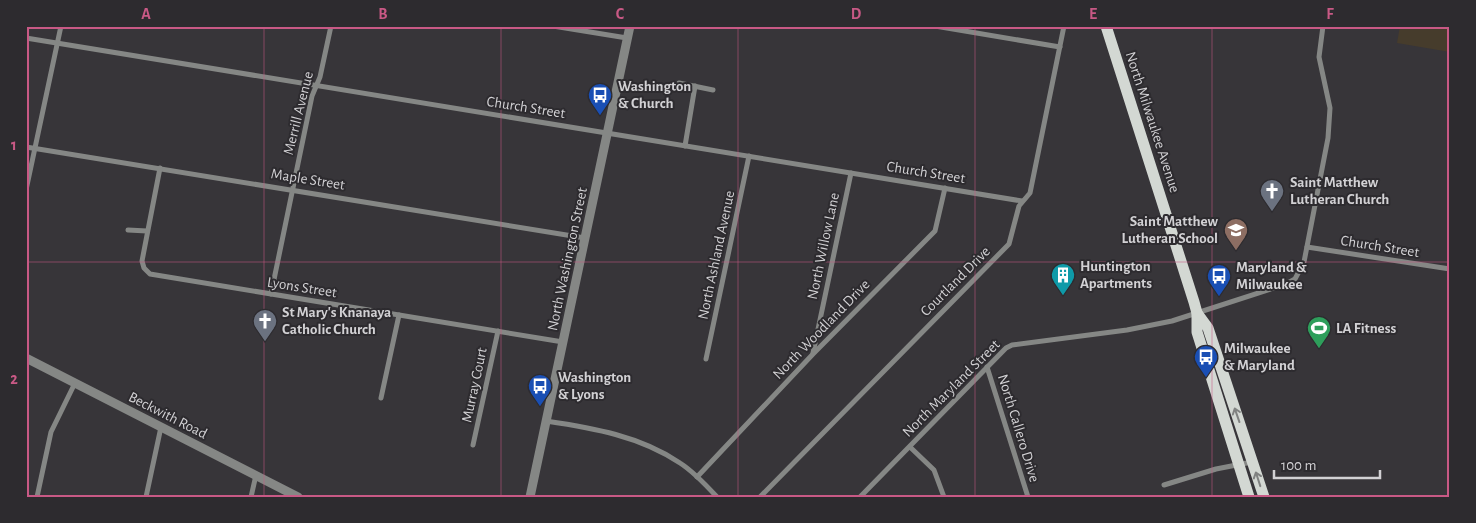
<svg xmlns="http://www.w3.org/2000/svg" width="1476" height="523" font-family="'Alegreya Sans',sans-serif">
<rect width="100%" height="100%" fill="#373539"/>
<polygon fill="#463c2c" points="1400,26 1450,26 1450,52 1397,43"/>
<g fill="none" stroke-linecap="round" stroke-linejoin="round">
<g stroke="#858785" stroke-width="5">
<polyline points="553,26 627,38"/>
<polyline points="935,26 1060,47"/>
<polyline points="26,38 1022,201"/>
<polyline points="679,83 713,90"/>
<polyline points="685,146 695,86"/>
<polyline points="26,147 585,238"/>
<polyline points="160,168 142,261 144,268 150,274 563,342"/>
<polyline points="26,190 61,26"/>
<polyline points="128,230 147,231"/>
<polyline points="1307,247 1450,269"/>
<polyline points="271,294 312,96 320,77 331,26"/>
<polyline points="813,353 851,173"/>
<polyline points="706,359 749,156"/>
<polyline points="987,367 1028,497"/>
<polyline points="381,398 399,315"/>
<path d="M546,421c47,7 94,15 134,42 14,9 26,22 37,34"/>
<polyline points="473,445 498,331"/>
<polyline points="910,447 934,470 944,497"/>
<polyline points="697,477 813,354 935,231 945,188"/>
<polyline points="1164,485 1216,469 1252,462"/>
<polyline points="37,497 51,432 75,383"/>
<polyline points="146,497 161,427"/>
<polyline points="251,497 256,475"/>
<polyline points="760,497 1009,244 1019,206 1030,193 1064,26"/>
<polyline points="860,497 1006,348 1012,345 1127,330 1172,321 1286,284 1295,279 1304,262 1328,138 1330,108 1319,57 1323,26"/>
</g>
<g stroke="#858785" stroke-width="9">
<polyline points="26,358 298,497"/>
<polyline points="530,497 630,26"/>
</g>
<g stroke="#d3d8d3" stroke-width="11">
<polyline points="1106,26 1194,302 1197,313 1197,332 1249,497"/>
<polyline points="1197,313 1208,328 1264,497"/>
</g>
</g>
<defs><path id="oneway-shaft" d="M-6 0H5M1.5-3L5.5 0L1.5 3" fill="none" stroke-width="1.6" stroke-linecap="round" stroke-linejoin="round" transform="scale(1.25)"/></defs>
<g stroke="#808281">
<use href="#oneway-shaft" transform="translate(1237 415) rotate(-109)"/>
<use href="#oneway-shaft" transform="translate(1258 479) rotate(-108)"/>
</g>
<path fill="none" stroke="#c85985" stroke-width="1" stroke-opacity="0.55" d="M264,26v471M501,26v471M738,26v471M975,26v471M1212,26v471M26,262h1424"/>
<defs>
<g id="bus-pin" transform="scale(1.25)"><path d="M0 17L-7.5 6A9.5 9.5 0 1 1 7.5 6Z" fill="#1a4fb4" stroke="#2d2b2f"/><path d="M-5-6H5V4H4V6H2V4H-2V6H-4V4H-5ZM-3.5-4V0h7V-4ZM-3.5 1.2v1.5H-2V1.2ZM2 1.2v1.5H3.5V1.2Z" fill="#fff"/></g>
<g id="church-pin" transform="scale(1.25)"><path d="M0 17L-7.5 6A9.5 9.5 0 1 1 7.5 6Z" fill="#6b7280" stroke="#2d2b2f"/><path d="M-1.2-6h2.4v3.5h3.3v2.4h-3.3V6h-2.4V-.1h-3.3v-2.4h3.3Z" fill="#fff"/></g>
<g id="school-pin" transform="scale(1.25)"><path d="M0 17L-7.5 6A9.5 9.5 0 1 1 7.5 6Z" fill="#8d6e63" stroke="#2d2b2f"/><path d="M0-5L7-2L0 1L-7-2ZM-4 1L0 2.5L4 1V4Q0 6-4 4Z" fill="#fff"/></g>
<g id="building-pin" transform="scale(1.25)"><path d="M0 17L-7.5 6A9.5 9.5 0 1 1 7.5 6Z" fill="#0f9aa8" stroke="#2d2b2f"/><path d="M-4-6H4V6H1V3H-1V6H-4ZM-2.5-4.3h1.7v1.8h-1.7ZM.8-4.3h1.7v1.8H.8ZM-2.5-1h1.7V.8h-1.7ZM.8-1h1.7V.8H.8Z" fill="#fff"/></g>
<g id="stadium-pin" transform="scale(1.25)"><path d="M0 17L-7.5 6A9.5 9.5 0 1 1 7.5 6Z" fill="#2e9e5b" stroke="#2d2b2f"/><path d="M0-5a6.5 5 0 1 0 0 10a6.5 5 0 1 0 0-10ZM-3.5-1.8h7v3.6h-7Z" fill="#fff"/></g>
</defs>
<g fill-rule="evenodd">
<use href="#bus-pin" x="600" y="95"/>
<use href="#church-pin" x="1272" y="191"/>
<use href="#school-pin" x="1236" y="230"/>
<use href="#building-pin" x="1063" y="275"/>
<use href="#bus-pin" x="1219" y="276"/>
<use href="#church-pin" x="265" y="321"/>
<use href="#stadium-pin" x="1319" y="328"/>
<use href="#bus-pin" x="1206" y="357"/>
<use href="#bus-pin" x="540" y="386"/>
</g>
<g text-anchor="middle" stroke-width="4" stroke-linejoin="round" paint-order="stroke">
<g font-size="15" font-weight="bold" fill="#d2d1d4" stroke="#2d2b2f" text-anchor="start">
<text x="618" y="91">Washington<tspan x="618" dy="17">&amp; Church</tspan></text>
<text x="1290" y="187">Saint Matthew<tspan x="1290" dy="17">Lutheran Church</tspan></text>
<text x="1218" y="226" text-anchor="end">Saint Matthew<tspan x="1218" dy="17">Lutheran School</tspan></text>
<text x="1080" y="271">Huntington<tspan x="1080" dy="17">Apartments</tspan></text>
<text x="1236" y="272">Maryland &amp;<tspan x="1236" dy="17">Milwaukee</tspan></text>
<text x="282" y="317">St Mary's Knanaya<tspan x="282" dy="17">Catholic Church</tspan></text>
<text x="1336" y="333">LA Fitness</text>
<text x="1224" y="353">Milwaukee<tspan x="1224" dy="17">&amp; Maryland</tspan></text>
<text x="558" y="382">Washington<tspan x="558" dy="17">&amp; Lyons</tspan></text>
</g>
<g font-size="15" fill="#d2d1d4" stroke="#2d2b2f">
<text transform="translate(526 107) rotate(9)" y="5">Church Street</text>
<text transform="translate(298 113) rotate(-76)" y="5">Merrill Avenue</text>
<text transform="translate(1153 122) rotate(72)" y="5">North Milwaukee Avenue</text>
<text transform="translate(926 172) rotate(9)" y="5">Church Street</text>
<text transform="translate(308 179) rotate(9)" y="5">Maple Street</text>
<text transform="translate(823 246) rotate(-78)" y="5">North Willow Lane</text>
<text transform="translate(1380 246) rotate(9)" y="5">Church Street</text>
<text transform="translate(716 255) rotate(-78)" y="5">North Ashland Avenue</text>
<text transform="translate(567 259) rotate(-78)" y="5">North Washington Street</text>
<text transform="translate(955 281) rotate(-45)" y="5">Courtland Drive</text>
<text transform="translate(302 287) rotate(9)" y="5">Lyons Street</text>
<text transform="translate(821 329) rotate(-46)" y="5">North Woodland Drive</text>
<text transform="translate(474 385) rotate(-78)" y="5">Murray Court</text>
<text transform="translate(951 388) rotate(-45)" y="5">North Maryland Street</text>
<text transform="translate(168 415) rotate(27)" y="5">Beckwith Road</text>
<text transform="translate(1019 428) rotate(73)" y="5">North Callero Drive</text>
</g>
</g>
<rect width="1476" height="523" fill="none" stroke="#2d2b2f" stroke-width="55"/>
<path d="M1274 470v8h106v-8" fill="none" stroke="#d2d1d4" stroke-width="2.5"/>
<text x="1281" y="470" font-size="15" fill="#d2d1d4" stroke="#2d2b2f" stroke-width="4" paint-order="stroke">100 m</text>
<rect x="28" y="28" width="1420" height="468" fill="none" stroke="#c85985" stroke-width="2"/>
<g font-size="16" text-anchor="middle" font-weight="bold" fill="#c85985">
<text x="146" y="19">A</text>
<text x="383" y="19">B</text>
<text x="620" y="19">C</text>
<text x="856" y="19">D</text>
<text x="1093" y="19">E</text>
<text x="1330" y="19">F</text>
<text x="14" y="150">1</text>
<text x="14" y="384">2</text>
</g>
</svg>
